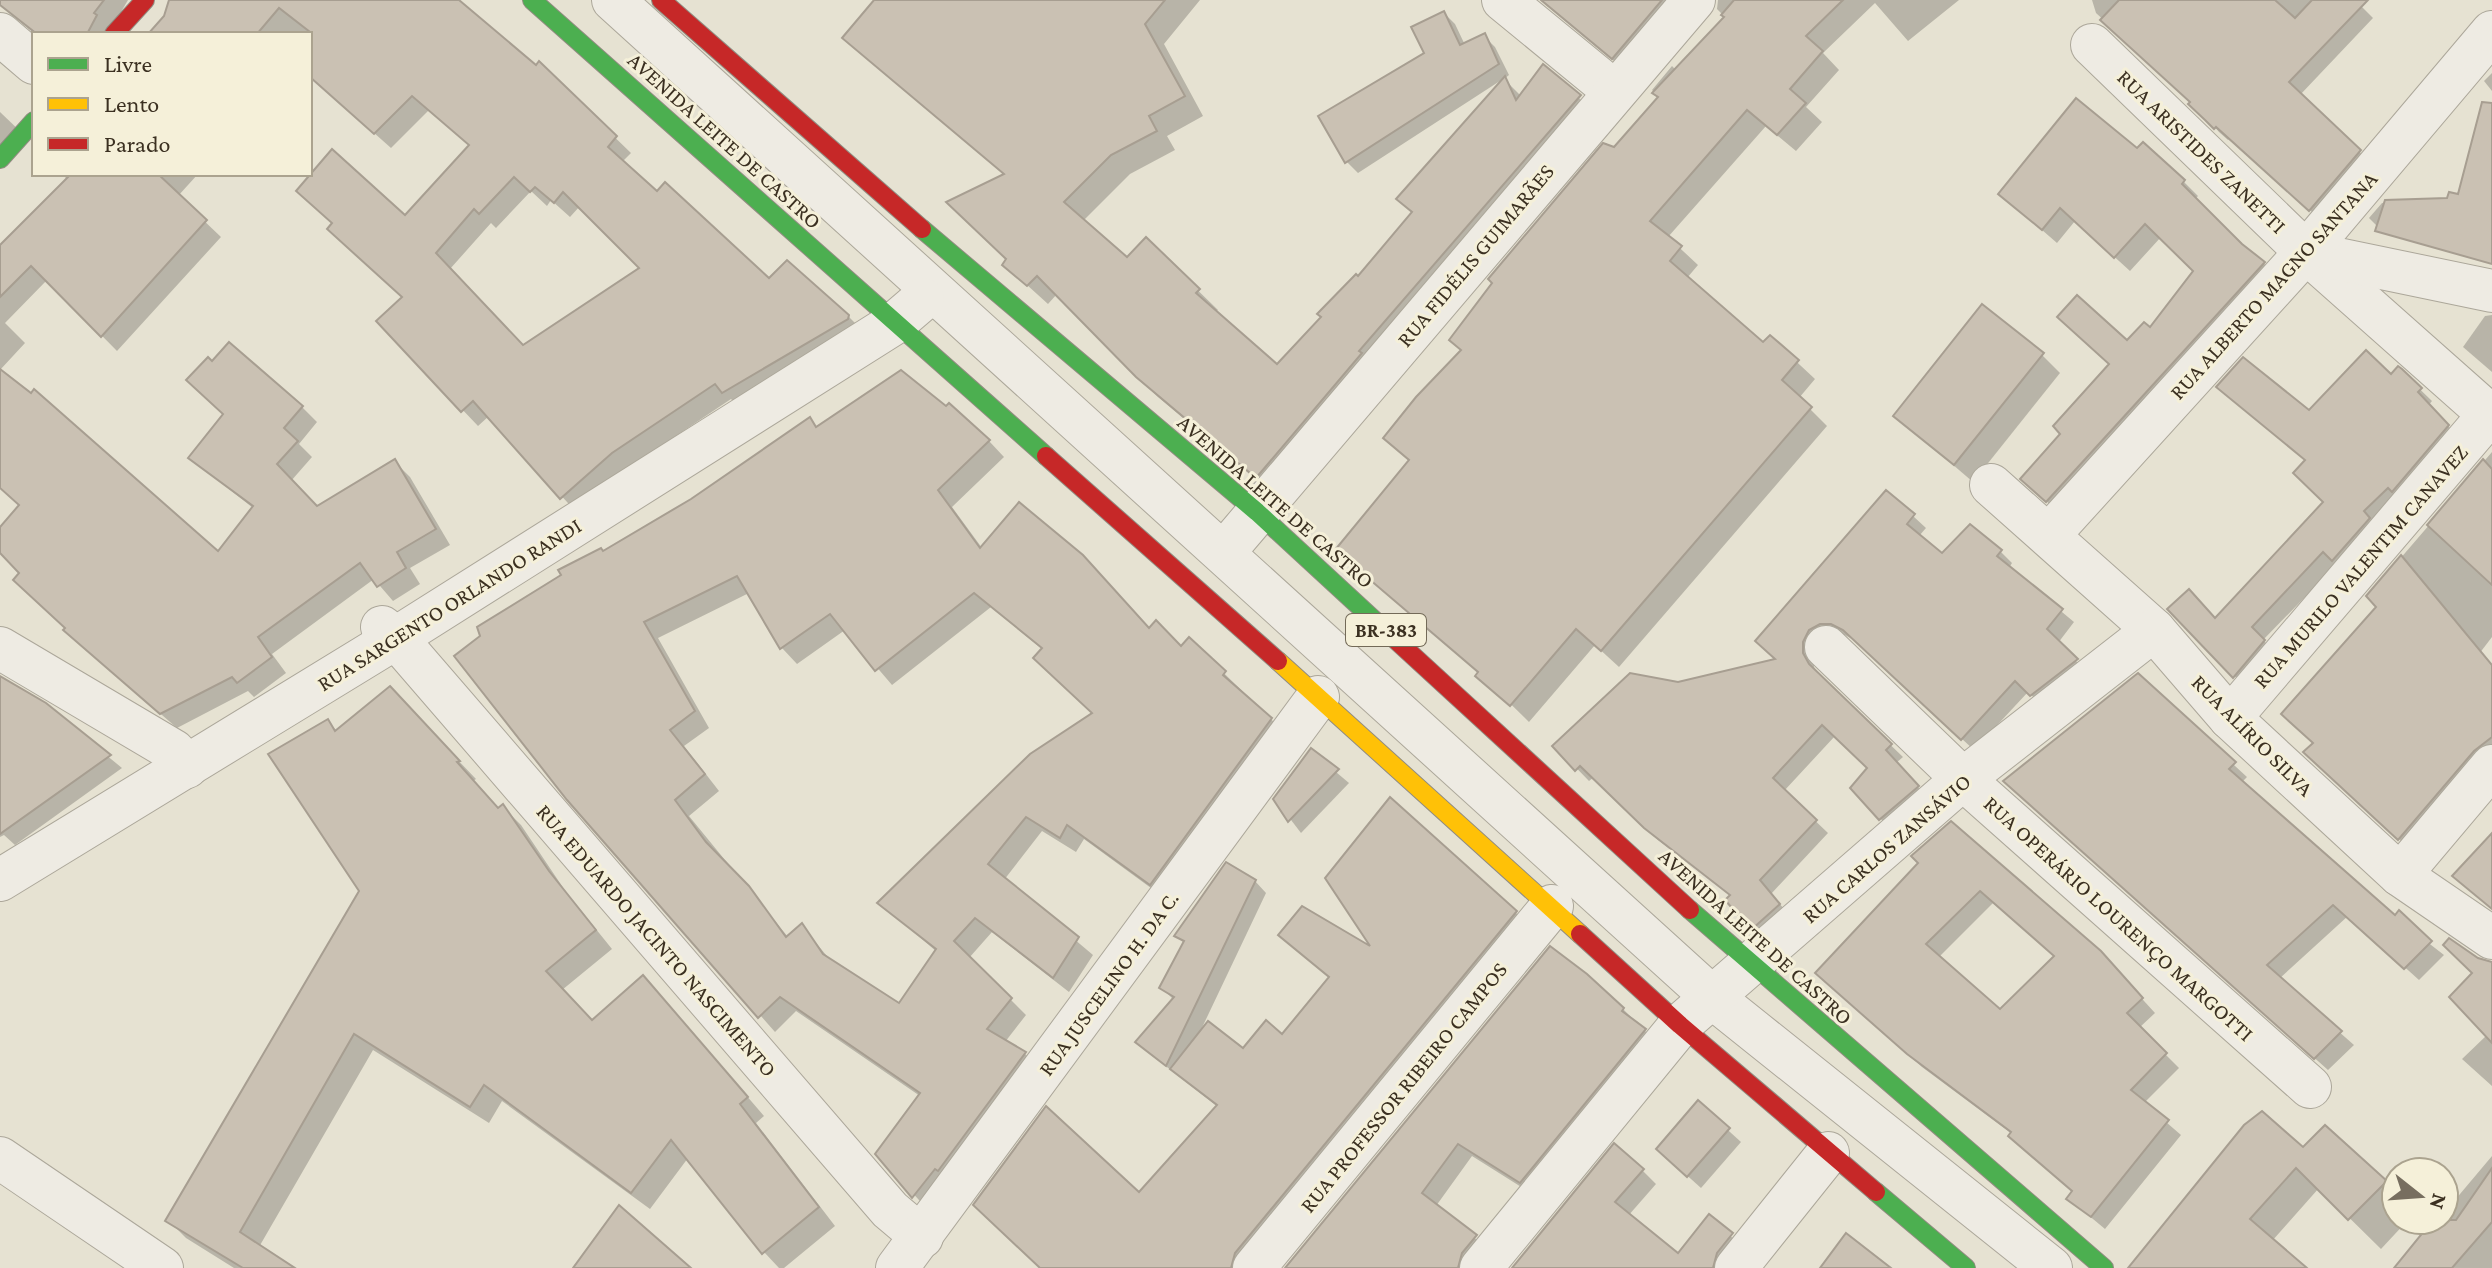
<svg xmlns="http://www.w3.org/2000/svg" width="2492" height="1268" font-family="'Crimson Pro',serif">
<rect width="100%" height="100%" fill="#e6e2d2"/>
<g fill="#0003" fill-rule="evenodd">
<polygon points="0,0 128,0 108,34 35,34 0,5"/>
<path d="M208,0h248l80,67 3,-3 92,89 -9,9 35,32 112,86 79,36 16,16 -125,75 -8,-8 -103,69 -51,45 -88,-97 -11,10 -99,-104 25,-24 1,-80 65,-72 -41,-36 -38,38 -81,-72v-42h-47l-4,-3 -4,3h-77zM531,191l16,15 4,-6 19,17 10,-11 62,63 -119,78 -73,-78 41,-46 5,5z"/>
<polygon points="876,0 1200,0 1164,44 1203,116 1167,136 1175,150 1130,174 1083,221 1127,260 1146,240 1218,310 1215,312 1278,367 1414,213 1503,79 1358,173 1347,162 1320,116 1427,54 1444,13 1455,24 1465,45 1484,36 1495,47 1509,75 1504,79 1521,96 1544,67 1599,116 1276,496 1158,397 1057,294 1048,304 1004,264 1009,260 1005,175 845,38"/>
<polygon points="1540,0 1698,0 1631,75"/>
<polygon points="1718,0 1959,0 1908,41 1875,3 1823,53 1839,70 1806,107 1822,122 1796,151 1766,126 1668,237 1698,265 1687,278 1763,345 1770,337 1815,379 1799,398 1827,426 1619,667 1595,645 1529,722 1480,674 1355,567 1410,461 1386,438 1463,351 1494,283 1491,279 1606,143 1615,150 1660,98 1652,90 1672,66 1678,72 1726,18 1717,9"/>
<polygon points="2092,0 2355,0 2373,18 2300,95 2371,163 2322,221 2230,137 2228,140 2219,132 2193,102 2096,13"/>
<polygon points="2492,73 2492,91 2484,81"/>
<polygon points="0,112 23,134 0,159"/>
<polygon points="2492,131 2492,264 2377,226 2369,218 2382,203 2459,197"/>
<polygon points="2138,151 2184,182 2198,196 2195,199 2278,277 2062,515 2037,493 2111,364 2127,343 2150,330 2196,271 2161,237 2130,271 2075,221 2057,243 2001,194"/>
<polygon points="62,174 198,174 178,196 221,237 117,351 47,280 5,323 25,343 0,370 0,247 68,180"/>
<polygon points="2492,315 2492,372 2463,347 2485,316"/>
<polygon points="2042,355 2060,373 1973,482 1896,416"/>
<polygon points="0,371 218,554 253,508 190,458 302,407 317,422 299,444 312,457 291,481 317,508 395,462 410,477 450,545 410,568 420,584 393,601 374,579 272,654 286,673 254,697 248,691 177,728 81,645 0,550 0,530 21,506 0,488"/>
<polygon points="2401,371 2432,401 2428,406 2460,438 2263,640 2276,653 2246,688 2170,609 2215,620 2326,503 2307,462 2309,413"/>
<path d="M809,420l9,8 171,13 15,16 -52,50 30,41 200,101 8,-9 97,95 -121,164 -82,-60 -8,13 -34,-21 -38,49 89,75 -24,37 -77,-60 -23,26 57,57 -21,27 20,12 16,15 -112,142 -52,-57 43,-58 -124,-85 -21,21 -206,-234 34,-245 89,-53zM749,593l33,55 15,16 48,-34 47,55 99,-78 52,43 52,63 -215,190 57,49 -37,54 -69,-45 -29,-35 -14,11 -99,-121 30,-25 -35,-45 25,-18 -51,-90z"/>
<polygon points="2492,452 2492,637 2479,654 2492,668 2492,755 2410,849 2316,763 2315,743 2379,607 2368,596"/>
<polygon points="1913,516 1926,528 1919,536 1942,556 2000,551 2012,563 2009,568 2074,622 2058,643 2088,673 2044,707 2028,692 1974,750 1857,642 1845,635 1833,635 1814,655 1814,667 1820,677 1903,757 1896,763 1929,799 1892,831 1852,788 1869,768 1835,736 1784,791 1828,833 1771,894 1791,917 1765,940 1732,896 1658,840 1594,777 1589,781 1555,746 1678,684 1777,660"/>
<polygon points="2137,676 2247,777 2241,783 2395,917 2444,955 2419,980 2348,916 2279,979 2354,1045 2328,1070 2019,794"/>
<polygon points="0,678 45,705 122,768 15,845 4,835 0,837"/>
<polygon points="407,707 476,779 473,781 499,810 503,807 521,825 566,892 612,949 562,990 592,1022 661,996 764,1116 756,1123 835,1226 784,1268 779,1268 764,1252 688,1158 650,1209 502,1101 489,1123 373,1050 259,1247 291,1268 234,1268 186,1238 168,1220 361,891 328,722 337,731"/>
<polygon points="1311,751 1349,783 1301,833 1275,799"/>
<path d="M1957,826l156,141 42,46 -16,15 40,40 -35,35 37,32 -76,94 -36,-30 5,-7 -62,-58 -90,-67 -91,-81zM1994,902l62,55 -56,55 -62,-54z"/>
<polygon points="1255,881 1266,893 1199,1034 1243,1051 1282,1037 1330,978 1281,935 1376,952 1515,912 1529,926 1248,1268 1042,1268 1139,1194 1218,1107 1149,1053 1174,1000 1162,988 1185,944 1177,936"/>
<polygon points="2492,994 2492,1086 2462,1059 2487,1035"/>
<polygon points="1623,1009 1658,1044 1534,1195 1472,1156 1436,1206 1489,1250 1477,1268 1288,1268"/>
<polygon points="1698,1103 1741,1142 1701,1188 1671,1161"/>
<polygon points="2246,1127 2303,1150 2325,1127 2396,1192 2396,1220 2408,1220 2381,1249 2319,1188 2272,1241 2303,1268 2129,1268"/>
<polygon points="2492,1156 2492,1268 2397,1268 2438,1220 2444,1220 2444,1213"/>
<polygon points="1642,1170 1656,1184 1628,1216 1679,1256 1709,1217 1745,1249 1732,1268 1514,1268"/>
</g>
<g fill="#cac1b3" stroke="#a79e91" stroke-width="2" fill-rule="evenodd">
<polygon points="0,0 104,0 94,13 97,15 87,34 37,34 0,5"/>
<path d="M169,0h290l77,65 3,-4 78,75 -9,11 49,44 8,-9 104,96 18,-18 62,55 -1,4 -126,74 -7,-9 -103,69 -52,46 -87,-98 -12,11 -85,-91 26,-24 -75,-68 5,-6 -36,-32 36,-42 73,66 64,-70 -57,-49 -38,38 -64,-57v-45l-31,-24 -22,26h-109l16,-18zM514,177l16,15 5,-5 19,16 9,-11 76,76 -116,77 -87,-92 38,-44 5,5z"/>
<polygon points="874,0 1165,0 1145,24 1185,96 1149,116 1157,131 1111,155 1064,202 1127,257 1146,237 1200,289 1196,293 1277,364 1321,317 1317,314 1356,274 1358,276 1412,212 1396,199 1505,76 1516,100 1543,64 1581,95 1359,351 1362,353 1256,478 1136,377 1037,276 1027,286 1002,265 1006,259 946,202 1004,174 842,38"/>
<polygon points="1541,0 1662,0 1612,59"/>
<polygon points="1734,0 1843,0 1806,36 1823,51 1790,89 1806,103 1777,135 1747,110 1650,221 1682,246 1670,261 1763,342 1770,335 1799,360 1782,380 1812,407 1601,651 1576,629 1510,706 1475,676 1478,672 1335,550 1409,460 1383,438 1416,397 1461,350 1449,340 1492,283 1488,279 1603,143 1614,147 1658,97 1652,93 1724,17 1721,15"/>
<polygon points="2119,0 2275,0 2295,18 2312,0 2368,0 2289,82 2361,150 2309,211 2216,127 2214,129 2205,120 2188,104 2190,102 2100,20"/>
<polygon points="1444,11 1460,45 1485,33 1499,64 1345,163 1318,116 1424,53 1411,27"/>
<polygon points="2076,98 2137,148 2143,142 2185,180 2182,184 2242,244 2265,262 2046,502 2020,479 2060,434 2053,426 2109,364 2057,317 2077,295 2127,340 2144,322 2150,327 2193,271 2145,224 2114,258 2060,208 2042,230 1998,194"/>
<polygon points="2482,102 2492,103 2492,264 2375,231 2385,200 2447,198 2449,192 2458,194"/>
<polygon points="71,174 158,174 207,220 101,337 31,266 0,297 0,245"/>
<polygon points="1982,304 2044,353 1954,465 1893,416"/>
<polygon points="229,342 303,406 284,428 298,441 277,464 317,506 395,459 436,529 397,552 406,568 377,587 360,563 258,637 272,657 237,683 232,677 160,714 63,630 65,628 13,580 19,573 0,553 0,527 19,505 0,488 0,369 31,393 34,389 218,551 253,506 188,458 223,414 186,380 208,357 212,361"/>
<polygon points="2366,350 2391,374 2398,366 2402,369 2422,388 2418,392 2449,425 2392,492 2388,488 2364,511 2370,518 2332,561 2323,552 2252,627 2265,640 2233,678 2167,609 2189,589 2215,618 2323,502 2293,473 2305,460 2216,387 2243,357 2309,410"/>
<path d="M901,370l45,36 3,-3 41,37 -52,50 42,58 39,-46 64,53 66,73 7,-8 25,26 8,-9 37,34 -3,4 49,43 -122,167 -83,-60 -7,13 -34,-21 -38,47 91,73 -26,41 -78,-60 -21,23 58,57 -25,31 39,23 -88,119 -3,-2 -23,29 -37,-44 45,-61 -140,-96 -22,21 -191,-218 -113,-144 26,-20 -3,-9 84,-52 -3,-5 43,-22 2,3 88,-52 119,-82 6,10zM737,576l43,73 50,-35 45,57 99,-78 68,55 -9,10 59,55 -62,41 -153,149 59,46 -37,54 -76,-49 -21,-31 -16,14 -37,-51 -43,-44 -31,-42 30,-26 -35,-44 25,-19 -51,-89z"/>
<polygon points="2483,459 2492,469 2492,585 2427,525"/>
<polygon points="1886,490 1915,514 1907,524 1942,553 1970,524 2002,550 1997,556 2063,609 2047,629 2078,659 2030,696 2015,681 1961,740 1843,630 1831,624 1820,624 1809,630 1803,642 1803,653 1809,664 1892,744 1886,750 1919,786 1879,820 1850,788 1867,768 1822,725 1773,778 1817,820 1760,880 1780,904 1751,930 1725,900 1730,895 1644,828 1580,766 1575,771 1552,746 1630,673 1678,682 1775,659 1755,641"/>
<polygon points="2401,555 2492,665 2492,737 2474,751 2398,840 2303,752 2313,743 2281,714 2376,607 2366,596"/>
<polygon points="2138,673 2236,762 2229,769 2395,915 2399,910 2432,941 2404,969 2333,905 2267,965 2342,1031 2314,1059 2003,781"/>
<polygon points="0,676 46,703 111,755 0,834"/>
<polygon points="390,686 460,761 457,762 498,808 503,804 549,871 596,930 546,971 592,1020 643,975 748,1097 740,1104 819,1207 762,1254 671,1140 631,1193 484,1085 470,1107 354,1034 240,1232 295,1268 243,1268 165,1221 359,891 268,754 328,719 335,731"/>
<polygon points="1311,748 1339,769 1288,822 1273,799"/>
<polygon points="1390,797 1517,911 1235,1253 1231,1268 1040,1268 973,1205 1046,1106 1139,1192 1217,1105 1170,1069 1208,1021 1243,1048 1266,1020 1282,1034 1329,977 1278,935 1302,906 1370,946 1325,878"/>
<path d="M1951,821l150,130 42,47 -16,15 40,40 -36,37 38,30 -78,97 -25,-18 6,-8 -64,-55 3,-4 -104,-78 -92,-81 103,-110 -7,-7zM1980,891l74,65 -54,53 -74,-65z"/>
<polygon points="2492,833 2492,909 2452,876"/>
<polygon points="1226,862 1256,880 1166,1066 1135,1042 1174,997 1159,988 1184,941 1174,936"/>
<polygon points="2449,938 2478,958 2492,962 2492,1043 2449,997 2472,973 2443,945"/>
<polygon points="1550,946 1587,974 1624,1008 1622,1011 1646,1029 1520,1183 1458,1144 1422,1193 1477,1235 1462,1253 1458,1268 1285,1268"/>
<polygon points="1698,1100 1730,1128 1687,1177 1656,1149"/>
<polygon points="2262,1111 2303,1147 2325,1125 2387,1181 2348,1220 2296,1168 2250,1219 2307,1268 2128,1268 2244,1125"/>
<polygon points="1614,1143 1644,1169 1615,1202 1678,1253 1709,1214 1733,1233 1717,1253 1713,1268 1512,1268"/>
<polygon points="2492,1168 2492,1222 2452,1268 2394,1268 2433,1220 2456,1220"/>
<polygon points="619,1205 691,1268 573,1268"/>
<polygon points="1846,1233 1891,1268 1820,1268"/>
</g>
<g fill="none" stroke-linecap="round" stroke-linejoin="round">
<g stroke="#aca79a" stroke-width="44">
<g id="street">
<polyline points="613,0 1713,998 2051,1268"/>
<polyline points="1503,0 1614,91"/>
<polyline points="0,34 34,63"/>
<polyline points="2092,45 2306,252 2492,417"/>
<polyline points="2309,253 2492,291"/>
<polyline points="1991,485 2154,630 2230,718 2400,875 2492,938"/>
<polyline points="2049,535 2306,252 2492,32"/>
<polyline points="1236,538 1694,0"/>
<polyline points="382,627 396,638 890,1210 922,1237"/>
<polyline points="1826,647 1963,779 2310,1087"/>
<polyline points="0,648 174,751 187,767"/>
<polyline points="2230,718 2489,415"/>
<polyline points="2400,875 2492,766"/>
<polyline points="0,880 396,638 895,323 923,299"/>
<polyline points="0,1158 162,1268"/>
<polyline points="897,1268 1318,697"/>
<polyline points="1254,1268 1552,906"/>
<polyline points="1481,1268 1680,1025 1963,779 2154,630"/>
<polyline points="1736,1268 1828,1153"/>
</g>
</g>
<g stroke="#918c81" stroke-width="20">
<g id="fast">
<polyline points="532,0 1046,456"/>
<polyline points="0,159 34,121"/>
<polyline points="922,229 1257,512 1386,631"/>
<polyline points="1690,910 2104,1268"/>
<polyline points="1876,1192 1966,1268"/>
</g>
</g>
<g stroke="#918c81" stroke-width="20">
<polyline id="slow" points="1278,661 1580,934"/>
</g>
<g stroke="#918c81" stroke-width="20">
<g id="jam">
<polyline points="661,0 922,229"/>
<polyline points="114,34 145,0"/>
<polyline points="1046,456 1278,661"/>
<polyline points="1386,631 1690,910"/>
<polyline points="1580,934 1680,1025 1876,1192"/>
</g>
</g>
<use href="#street" stroke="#eeebe3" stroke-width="42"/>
<use href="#fast" stroke="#4caf50" stroke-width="18"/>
<use href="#slow" stroke="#ffc107" stroke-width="18"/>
<use href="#jam" stroke="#c62828" stroke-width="18"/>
</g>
<g text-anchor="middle" stroke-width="6" stroke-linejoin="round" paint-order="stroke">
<rect fill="#f5f0d9" stroke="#736a58" stroke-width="2" x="1346" y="614" width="80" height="32" rx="6"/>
<g font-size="20" font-weight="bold" fill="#3b3021">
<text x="1386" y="637">BR-383</text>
</g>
<g font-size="22" fill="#3b3021" stroke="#f5f0d9">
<text transform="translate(725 140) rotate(42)" y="8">AVENIDA LEITE DE CASTRO</text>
<text transform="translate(2202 151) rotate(44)" y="8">RUA ARISTIDES ZANETTI</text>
<text transform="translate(1475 255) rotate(-50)" y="8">RUA FIDÉLIS GUIMARÃES</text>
<text transform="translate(2273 285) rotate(-48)" y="8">RUA ALBERTO MAGNO SANTANA</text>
<text transform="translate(1276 501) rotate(41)" y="8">AVENIDA LEITE DE CASTRO</text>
<text transform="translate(2360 566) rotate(-49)" y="8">RUA MURILO VALENTIM CANAVEZ</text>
<text transform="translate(449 604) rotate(-32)" y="8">RUA SARGENTO ORLANDO RANDI</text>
<text transform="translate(2253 735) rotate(45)" y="8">RUA ALÍRIO SILVA</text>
<text transform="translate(1886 848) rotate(-41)" y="8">RUA CARLOS ZANSÁVIO</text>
<text transform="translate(2119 918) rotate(42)" y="8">RUA OPERÁRIO LOURENÇO MARGOTTI</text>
<text transform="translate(1756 936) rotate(42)" y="8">AVENIDA LEITE DE CASTRO</text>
<text transform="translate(657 940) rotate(49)" y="8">RUA EDUARDO JACINTO NASCIMENTO</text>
<text transform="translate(1108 983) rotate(-54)" y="8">RUA JUSCELINO H. DA C.</text>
<text transform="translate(1403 1087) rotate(-51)" y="8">RUA PROFESSOR RIBEIRO CAMPOS</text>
</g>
</g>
<rect x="32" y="32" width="280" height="144" fill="#f5f0d9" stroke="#aba38f" stroke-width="2"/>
<rect x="48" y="58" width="40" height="12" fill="#4caf50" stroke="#aba38f" stroke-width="2"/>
<text x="104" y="72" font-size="24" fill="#3b3021">Livre</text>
<rect x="48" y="98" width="40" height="12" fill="#ffc107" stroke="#aba38f" stroke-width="2"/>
<text x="104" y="112" font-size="24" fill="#3b3021">Lento</text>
<rect x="48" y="138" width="40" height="12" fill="#c62828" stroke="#aba38f" stroke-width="2"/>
<text x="104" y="152" font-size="24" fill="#3b3021">Parado</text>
<g transform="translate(2420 1196) rotate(107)"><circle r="38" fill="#f5f0d9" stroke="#aba38f" stroke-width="2"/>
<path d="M0-6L14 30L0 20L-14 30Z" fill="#776e5f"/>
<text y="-12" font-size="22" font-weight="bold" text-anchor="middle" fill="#3b3021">N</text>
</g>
</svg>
